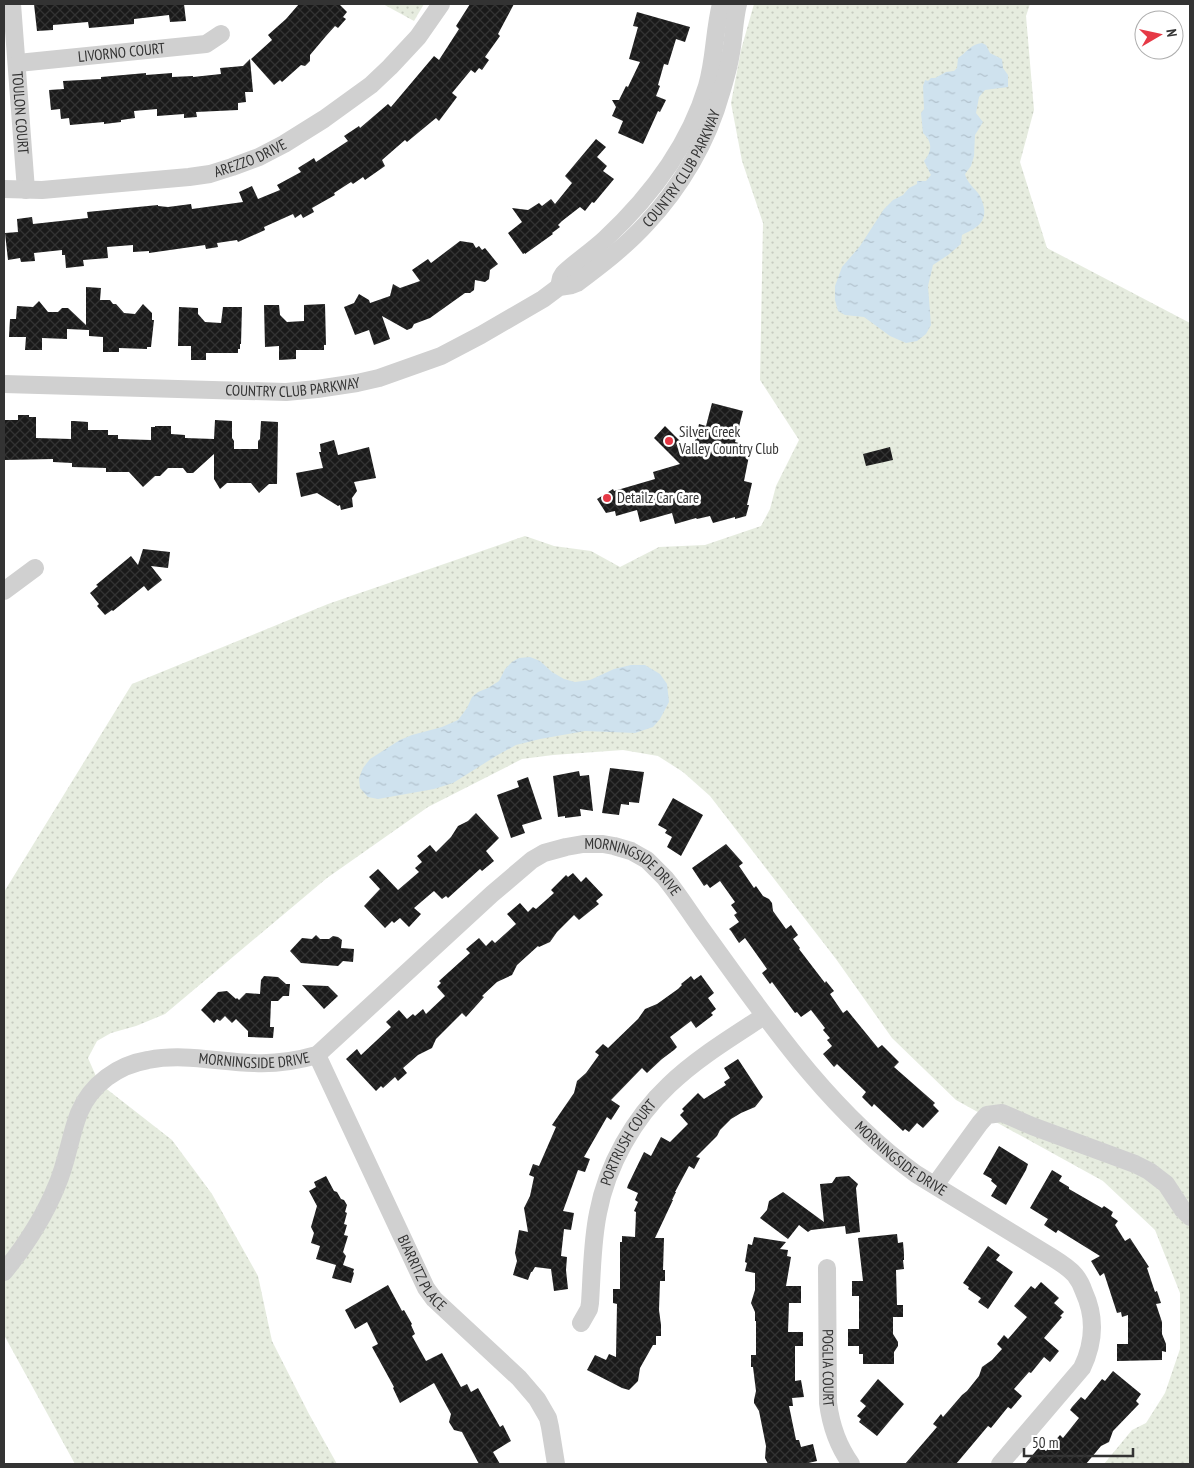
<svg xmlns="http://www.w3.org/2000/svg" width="1194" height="1468" font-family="'PT Sans Narrow',sans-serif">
<defs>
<pattern id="grass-dots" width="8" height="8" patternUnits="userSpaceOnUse" patternTransform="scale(1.25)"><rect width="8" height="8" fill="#e6ecdf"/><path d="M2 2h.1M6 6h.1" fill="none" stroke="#c6cbc0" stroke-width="1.8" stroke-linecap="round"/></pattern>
<pattern id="water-ripples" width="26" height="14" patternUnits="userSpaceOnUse" patternTransform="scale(1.25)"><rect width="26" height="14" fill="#cfe2ee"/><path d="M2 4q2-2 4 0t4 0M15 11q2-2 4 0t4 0" fill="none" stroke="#b2c2cd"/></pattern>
<pattern id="building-cross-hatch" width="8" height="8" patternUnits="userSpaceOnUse" patternTransform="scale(1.25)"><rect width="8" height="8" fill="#1a1a1a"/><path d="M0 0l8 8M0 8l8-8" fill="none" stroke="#333"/></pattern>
</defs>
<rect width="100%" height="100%" fill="#fff"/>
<g fill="url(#grass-dots)">
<polygon points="383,4 424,4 414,21"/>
<polygon points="754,4 1030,4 1026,16 1034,110 1020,162 1047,248 1190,323 1190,1464 1104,1464 1132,1430 1146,1423 1165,1393 1180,1349 1180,1293 1155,1230 1103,1181 956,1100 892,1038 836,959 710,796 683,772 658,756 623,750 553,755 522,759 428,807 327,878 165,1014 136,1026 111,1033 97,1041 88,1058 99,1083 172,1140 212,1194 258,1276 272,1341 309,1414 337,1464 75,1464 4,1335 4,892 132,684 328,604 525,536 554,546 591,551 620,567 659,547 705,545 761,526 770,509 776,486 799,440 760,380 763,223 742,161 731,103 741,50"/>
</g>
<g fill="url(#water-ripples)">
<path d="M982,43l4,2 4,8 12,6 1,9 5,7v12l-23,3 -6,7 -3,16 7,9 -8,13 -1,21 -3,10 -6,8c2,8 8,13 13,19 3,4 5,10 6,15 2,16 -9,21 -22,27l-1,9 -13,11 -15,10 -5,21 3,39 -5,9 -9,7 -11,2 -16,-7 -26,-19 -19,-2 -7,-4 -3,-11v-14l7,-19 18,-21 24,-37 9,-9 10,-5 6,-7 8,-4v-3h9l5,-6 -7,-14c8,-9 9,-19 -1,-28l-2,-20 3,-4 -1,-23 2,-6 3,1 3,-3h4l11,-6 8,-1 3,-3 1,-10c8,-5 13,-14 24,-15z"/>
<polygon points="530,657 540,661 552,672 564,679 575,682 590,680 614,669 631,665 645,665 660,674 667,684 669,702 660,719 653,727 635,733 585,731 540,739 516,745 496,756 453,783 434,789 378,799 368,797 360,788 359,778 363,768 370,759 400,740 412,735 442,727 458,720 467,708 472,697 478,692 488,688 499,681 505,669 512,662 519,658"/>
</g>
<g fill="url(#building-cross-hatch)">
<polygon points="34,4 184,4 186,21 170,22 169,15 134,19 134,24 89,28 88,22 53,25 53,30 37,31"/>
<polygon points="299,4 339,4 347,12 343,17 346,19 338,28 335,26 326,36 310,55 310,61 305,66 301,65 282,82 280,80 274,85 251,59 272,40 268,35 286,19"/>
<polygon points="470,4 514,4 498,34 500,36 485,57 489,60 482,70 479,68 475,73 471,70 452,93 457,97 439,121 436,118 407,142 405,140 382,160 385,166 365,180 363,177 353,184 351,182 334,193 335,195 312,208 314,212 303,218 301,214 295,218 293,214 264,227 265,230 238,242 237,240 217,243 218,247 206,249 205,245 149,253 149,251 133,252 133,245 107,247 108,258 83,260 84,266 66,268 65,255 62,255 62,250 34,253 35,261 21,262 20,258 8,260 5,233 18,232 17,219 32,217 33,224 88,218 87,212 158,205 158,206 168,207 191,204 192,209 243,202 239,192 252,186 258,199 280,190 277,185 301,172 298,168 314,158 316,162 348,141 344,136 359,126 360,128 388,104 391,107 434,56 439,60 459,29 456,26"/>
<polygon points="637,12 690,27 685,42 676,39 668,65 664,64 658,85 660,86 656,96 666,100 660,112 658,111 643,144 618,133 623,121 612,116 616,107 612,100 619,100 626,86 628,87 640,62 629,59 638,27 633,26"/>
<polygon points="250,59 253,92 245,92 246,102 238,103 238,110 196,112 197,117 184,118 184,114 157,116 157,109 134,111 135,118 121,120 121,122 104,124 104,122 70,125 69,118 61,119 60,109 51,110 49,90 64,89 63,81 101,79 101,77 146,73 146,75 172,73 172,77 193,76 193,77 221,74 220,68 243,66"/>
<polygon points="596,139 606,147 597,157 607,166 603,171 614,179 594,203 592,202 585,211 580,207 562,221 558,225 560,227 552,233 553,234 525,254 525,253 523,254 508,233 522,222 512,208 528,210 539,203 542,206 551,199 555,204 572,183 565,176"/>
<polygon points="460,241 473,243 476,248 479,246 482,250 485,248 498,264 490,270 489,279 485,282 475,280 474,290 470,293 465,293 430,318 414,324 412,328 407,330 382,316 390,339 374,345 369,330 355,335 344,307 354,303 359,294 369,300 370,303 390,296 393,284 400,288 420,281 412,270 428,259 431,263"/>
<polygon points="86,287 101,288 100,300 110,300 113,304 116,304 124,313 135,314 143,304 152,313 152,320 154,320 151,347 147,347 147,349 119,348 119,352 103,352 103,337 89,336 89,330 67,329 67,339 42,338 42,350 25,350 26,337 9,337 10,319 16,319 17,306 33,307 39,301 48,312 58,312 62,308 68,308 86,325"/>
<polygon points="325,304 326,345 324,345 324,350 296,350 296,359 279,360 279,346 265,347 264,305 279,305 280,315 287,322 304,321 304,305"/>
<polygon points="179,307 198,308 198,314 205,322 221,323 223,307 242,307 241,344 240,344 240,349 238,349 238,353 206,353 206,360 191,360 191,346 178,346"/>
<polygon points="712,403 743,411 735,442 751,446 744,481 752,483 747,505 749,505 746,516 735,519 735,517 713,523 710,516 697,519 696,518 675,524 672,513 640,522 637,510 616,516 615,511 606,513 597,499 613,489 614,491 655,479 653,472 680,464 654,438 665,426 692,453 699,424 706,426"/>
<polygon points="18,415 29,415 29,417 36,417 36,438 71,439 71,421 74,421 88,422 88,430 108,430 108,435 118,435 118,439 151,440 151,427 155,427 155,426 171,426 171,434 185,435 185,438 214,439 215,420 232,421 232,438 234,441 234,449 258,449 258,441 260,439 261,421 278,422 277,484 269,484 259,493 251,483 227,483 220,489 214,479 214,454 193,473 187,473 183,468 168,468 160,476 155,476 143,487 129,472 106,472 106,468 72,467 72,463 53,462 53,459 4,460 4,420 18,420"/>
<polygon points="334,440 338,455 369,447 376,478 354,482 357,491 352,498 353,507 341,510 340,505 338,506 317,493 301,497 296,473 323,468 319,452 321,452 320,444"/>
<polygon points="890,447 893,460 866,466 863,454"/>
<polygon points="143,549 170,552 168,568 151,566 162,580 148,591 144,586 113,611 112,610 105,615 97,606 99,604 90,593 98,586 96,585 131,556 138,565"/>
<polygon points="610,768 644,772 639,803 629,802 629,805 621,804 619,815 602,813"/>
<polygon points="579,771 580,776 589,775 593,811 580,809 581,816 565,818 565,816 558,817 553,776"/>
<polygon points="528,777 542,819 522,825 525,833 511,838 497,795 519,787 517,781"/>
<polygon points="673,798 703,815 681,856 667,847 672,837 665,833 667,830 658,825"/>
<polygon points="476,813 499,838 486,851 494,861 482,871 480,869 448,898 446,896 442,899 434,891 414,908 421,914 409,927 400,918 394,923 392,921 385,928 364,906 380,889 369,877 378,869 398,890 419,872 415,868 422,862 417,856 430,845 436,852 451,837 458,826 468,821"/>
<polygon points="726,844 743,863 739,866 754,888 756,886 763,896 769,899 772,903 773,911 786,929 791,925 798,935 793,939 800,948 799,949 825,983 826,981 834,991 830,994 843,1013 847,1010 878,1048 882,1045 899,1062 894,1067 935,1103 933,1105 939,1111 923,1128 917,1123 909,1132 905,1129 903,1131 874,1104 872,1107 862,1097 866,1092 837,1064 834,1067 823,1054 832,1046 827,1040 830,1038 823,1030 825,1028 811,1010 801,1017 797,1012 795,1013 772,982 770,984 762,973 767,969 745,938 739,943 731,931 729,929 739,922 734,915 737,913 731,905 735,902 720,881 710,888 707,884 704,886 692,868"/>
<polygon points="573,873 581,882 586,877 603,895 596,901 599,904 579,920 574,915 557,932 550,942 539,947 538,946 517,965 512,975 497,982 482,996 484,997 466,1017 462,1013 436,1039 432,1048 418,1055 403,1068 407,1073 398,1081 395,1077 383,1088 381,1086 376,1091 346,1059 357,1049 361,1055 391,1027 386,1022 399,1010 407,1019 413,1014 415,1016 423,1009 426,1014 445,996 437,987 441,983 439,981 470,953 466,949 479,938 486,946 492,940 495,943 516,924 507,914 520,903 528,912 533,907 536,909 554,893 551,890 566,875 568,877"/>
<polygon points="316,935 320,939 329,939 333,936 338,937 342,940 341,948 354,949 353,962 343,961 338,966 301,963 290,951 302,938 312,939"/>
<polygon points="701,975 714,993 708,998 716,1009 711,1013 713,1015 696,1028 691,1021 670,1037 677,1047 674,1050 662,1059 647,1073 642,1068 611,1100 620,1106 611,1120 607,1117 584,1157 590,1159 585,1172 578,1170 563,1211 574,1213 571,1230 564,1229 561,1256 567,1257 566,1270 568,1289 554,1291 551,1269 535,1267 532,1272 531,1272 528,1280 513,1275 517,1261 515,1253 519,1230 528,1232 524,1208 530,1196 534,1177 529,1175 533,1164 539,1166 556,1127 552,1125 574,1093 577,1081 586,1073 599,1055 595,1052 603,1044 608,1048 638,1019 645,1009 657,1004 678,989 682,985 681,984 691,976 694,980"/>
<polygon points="264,976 278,977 286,984 290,984 289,996 283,996 278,1001 271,1001 270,1027 274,1027 273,1038 248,1037 248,1031 236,1019 232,1023 225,1016 220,1021 217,1019 214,1023 201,1010 218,992 227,991 236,999 237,998 239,1000 246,993 260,994 261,980"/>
<polygon points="302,985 328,986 338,996 324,1009"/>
<polygon points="738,1059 763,1097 755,1107 741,1113 731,1119 720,1130 717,1136 696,1157 700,1158 694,1169 689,1166 675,1192 676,1192 672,1200 673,1200 655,1238 664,1238 663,1270 665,1270 665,1281 660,1281 659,1310 661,1325 661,1336 656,1336 656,1345 653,1345 640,1368 638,1381 629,1390 622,1388 587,1370 595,1355 606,1360 609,1354 616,1357 617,1304 613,1303 613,1289 620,1289 620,1242 622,1242 622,1236 635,1237 636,1212 634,1211 638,1202 635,1200 638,1193 627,1188 628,1185 644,1152 651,1156 661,1137 670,1142 688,1124 680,1115 684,1111 682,1109 698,1093 704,1099 726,1085 724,1082 730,1078 724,1068"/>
<polygon points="999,1146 1028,1164 1026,1170 1006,1205 991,1196 997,1186 991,1181 992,1179 983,1174"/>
<polygon points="1052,1170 1062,1176 1059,1181 1069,1187 1069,1189 1102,1208 1104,1206 1113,1212 1111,1216 1118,1221 1115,1225 1125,1241 1130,1238 1149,1267 1147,1268 1155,1292 1157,1291 1161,1303 1156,1304 1162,1322 1162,1334 1166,1344 1166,1352 1162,1351 1162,1360 1117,1361 1117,1344 1128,1344 1128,1315 1122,1317 1121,1312 1117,1313 1104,1273 1100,1276 1091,1261 1100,1256 1058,1230 1056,1233 1044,1225 1048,1219 1030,1208"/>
<polygon points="326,1176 334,1191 337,1192 341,1199 344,1200 347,1205 345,1212 347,1213 344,1224 347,1225 344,1235 348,1236 343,1252 346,1256 343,1265 354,1269 353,1272 354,1273 351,1283 332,1278 336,1265 316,1259 320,1246 311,1243 314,1233 311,1227 317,1206 309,1191 316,1187 314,1182"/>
<polygon points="849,1176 858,1184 856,1188 860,1232 846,1234 845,1226 811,1230 808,1232 799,1225 788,1239 760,1218 767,1210 769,1201 783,1192 824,1222 820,1184 832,1183 836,1177"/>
<polygon points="897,1234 898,1243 903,1242 904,1254 904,1260 903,1260 904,1269 896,1270 897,1305 903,1305 903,1317 893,1317 893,1334 898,1342 898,1346 894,1352 894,1364 863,1364 863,1354 859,1354 859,1346 848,1346 848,1329 859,1329 859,1296 852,1296 852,1281 863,1281 858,1238"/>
<polygon points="754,1237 786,1242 780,1249 788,1250 787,1256 791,1257 786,1286 801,1286 801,1303 789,1303 788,1332 803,1332 803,1346 795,1346 795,1381 801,1380 804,1397 792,1398 793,1406 789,1406 796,1440 799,1440 801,1447 813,1444 817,1461 804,1464 768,1464 765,1458 766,1446 759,1411 754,1403 754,1400 756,1391 753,1367 751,1367 751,1355 756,1355 756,1321 755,1321 755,1312 751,1303 755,1290 755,1273 745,1271 747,1263 745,1262 748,1244 752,1245"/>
<polygon points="988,1246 1000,1255 996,1260 1013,1272 988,1309 978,1302 981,1298 968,1289 969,1287 963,1283"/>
<polygon points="1041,1282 1059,1298 1054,1303 1064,1312 1060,1316 1062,1317 1044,1338 1059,1351 1050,1362 1044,1357 1031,1373 1029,1372 1014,1389 1022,1396 1011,1409 1008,1407 991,1428 988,1426 956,1464 905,1464 937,1427 933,1424 941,1414 943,1417 962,1395 967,1391 979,1376 982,1367 992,1360 1002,1349 997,1344 1004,1335 1008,1339 1027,1317 1014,1306 1031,1286 1035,1289"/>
<polygon points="388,1285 402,1311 404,1310 412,1324 411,1325 415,1334 412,1336 426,1361 442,1353 461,1387 467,1384 471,1392 478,1388 500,1427 503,1425 511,1441 493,1452 500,1464 479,1464 462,1432 454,1430 449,1422 451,1414 434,1383 400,1403 393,1388 394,1387 372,1347 378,1344 367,1322 355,1329 345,1310"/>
<polygon points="1113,1371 1141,1394 1136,1401 1139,1404 1113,1431 1109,1442 1101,1446 1086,1464 1025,1464 1040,1446 1046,1451 1060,1435 1063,1438 1079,1418 1070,1410 1072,1407 1081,1397 1085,1400 1102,1379 1105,1381"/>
<polygon points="878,1379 904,1404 877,1436 859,1422 861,1419 857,1416 866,1406 860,1401"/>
</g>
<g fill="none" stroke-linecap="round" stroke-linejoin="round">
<g stroke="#d0d0d0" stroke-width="18">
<path id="s1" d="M12,4l14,186"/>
<path id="s2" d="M18,63l188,-19 15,-10"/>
<path id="s3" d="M4,189l38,1 147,-13 21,-3 22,-7 27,-10 25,-13 40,-25 47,-34 19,-18 28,-30 23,-33"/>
<path d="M559,287l2,-9 3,-5c13,-12 28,-22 41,-34 45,-42 84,-93 102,-153 8,-27 7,-55 14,-82"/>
<path id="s4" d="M4,384l282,8 31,-3 40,-6 22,-5 62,-22 40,-21 62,-36 16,-12 13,-2 5,-2c24,-18 49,-37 69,-59 34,-36 62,-83 75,-131 4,-13 8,-27 10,-40 3,-17 3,-33 7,-49"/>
<polyline points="4,591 35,568"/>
<path id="s5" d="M317,1055l109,233 8,11 85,79 18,21 11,19 2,9 6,37"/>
<polyline points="935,1185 980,1123 987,1115 1002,1113 1032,1126 1135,1164 1149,1171 1166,1184 1183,1210 1190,1217"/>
<path id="s6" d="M827,1268l1,135c3,23 10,43 23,61"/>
<path id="s7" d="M4,1272c22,-27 40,-55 53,-87 10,-23 13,-49 22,-72 12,-29 39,-48 69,-53 36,-7 70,2 106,3 21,1 42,-2 63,-8l175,-161 40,-34 12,-7 22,-6 17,-3h20l11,2 17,5 16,9 18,18c14,17 25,35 38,53 63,87 124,178 213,243l137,84c8,5 16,10 22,17 4,5 7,11 9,17 12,26 10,51 -2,76l-82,96"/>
<path id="s8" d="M581,1323l8,-14 1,-6c2,-30 2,-61 8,-90 9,-48 36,-95 71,-128 28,-27 63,-48 95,-69"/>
</g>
</g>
<g fill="#e63946" stroke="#fff" stroke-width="2">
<circle cx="669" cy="441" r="5"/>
<circle cx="607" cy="498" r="5"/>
</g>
<g text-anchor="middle" stroke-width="5" stroke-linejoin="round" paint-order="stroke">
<g font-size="15" fill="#333" stroke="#fff">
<text dy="5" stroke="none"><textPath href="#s2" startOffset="104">LIVORNO COURT</textPath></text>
<text dy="5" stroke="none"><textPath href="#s1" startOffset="109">TOULON COURT</textPath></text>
<text dy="5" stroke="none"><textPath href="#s3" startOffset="250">AREZZO DRIVE</textPath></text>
<text dy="5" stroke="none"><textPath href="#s4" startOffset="755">COUNTRY CLUB PARKWAY</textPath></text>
<text dy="5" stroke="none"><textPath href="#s4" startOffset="289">COUNTRY CLUB PARKWAY</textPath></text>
<text dy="5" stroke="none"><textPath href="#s7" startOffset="840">MORNINGSIDE DRIVE</textPath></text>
<text dy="5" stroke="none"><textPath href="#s7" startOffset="375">MORNINGSIDE DRIVE</textPath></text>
<text dy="5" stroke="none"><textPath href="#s8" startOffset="190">PORTRUSH COURT</textPath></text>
<text dy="5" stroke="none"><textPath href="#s7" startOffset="1244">MORNINGSIDE DRIVE</textPath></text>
<text dy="5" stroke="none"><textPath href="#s5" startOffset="242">BIARRITZ PLACE</textPath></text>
<text dy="5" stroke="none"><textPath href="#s6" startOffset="100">POGLIA COURT</textPath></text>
</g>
<g font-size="15" fill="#333" stroke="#fff" text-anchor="start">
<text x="679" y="437">Silver Creek<tspan x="679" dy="17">Valley Country Club</tspan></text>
<text x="617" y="503">Detailz Car Care</text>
</g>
</g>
<rect width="1194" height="1468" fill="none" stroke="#333333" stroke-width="10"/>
<g transform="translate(1159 35) rotate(81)"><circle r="24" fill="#ffffff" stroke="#adadad"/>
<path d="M0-4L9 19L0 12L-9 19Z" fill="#e63946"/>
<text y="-8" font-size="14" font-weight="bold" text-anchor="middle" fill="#333333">N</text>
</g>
<path d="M1024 1448v8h109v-8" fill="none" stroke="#333333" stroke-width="2.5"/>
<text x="1032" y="1448" font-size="15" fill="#333333" stroke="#ffffff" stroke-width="4" paint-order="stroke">50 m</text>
</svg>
